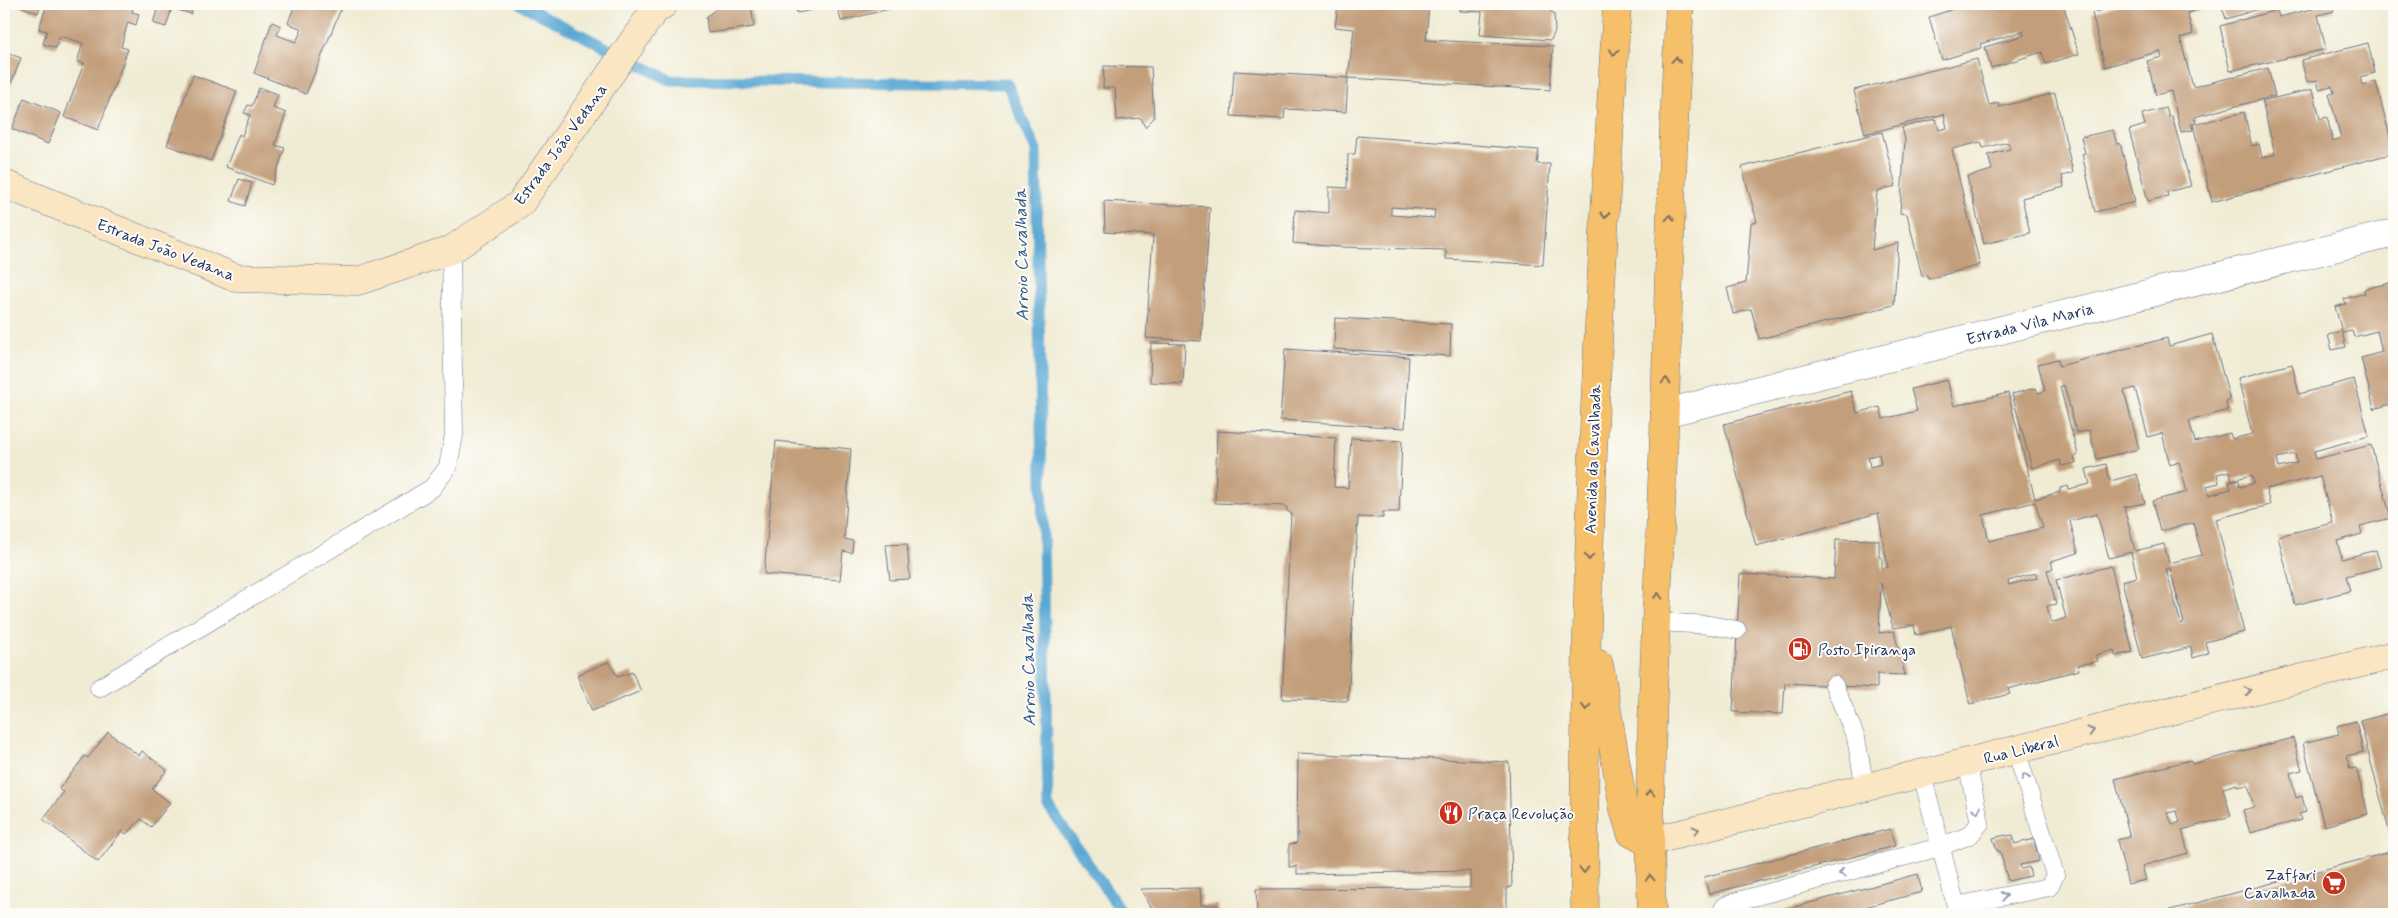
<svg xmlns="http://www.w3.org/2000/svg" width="2398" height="918" font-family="Mynerve,sans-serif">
<rect width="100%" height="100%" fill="#fdfcf7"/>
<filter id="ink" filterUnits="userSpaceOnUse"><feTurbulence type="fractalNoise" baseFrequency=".02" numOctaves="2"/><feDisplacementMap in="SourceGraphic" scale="10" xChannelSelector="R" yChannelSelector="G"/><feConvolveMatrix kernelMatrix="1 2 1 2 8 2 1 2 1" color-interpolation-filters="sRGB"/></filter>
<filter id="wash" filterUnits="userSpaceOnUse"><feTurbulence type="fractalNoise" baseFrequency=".0096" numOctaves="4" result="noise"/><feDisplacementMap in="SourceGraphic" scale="20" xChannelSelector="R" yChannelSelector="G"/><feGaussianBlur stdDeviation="1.12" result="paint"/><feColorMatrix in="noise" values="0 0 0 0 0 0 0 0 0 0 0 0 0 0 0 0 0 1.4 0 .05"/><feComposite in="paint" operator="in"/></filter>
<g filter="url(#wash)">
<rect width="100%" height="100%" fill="#f0ebd3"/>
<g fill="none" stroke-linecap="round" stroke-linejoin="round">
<polyline stroke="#5aa7d3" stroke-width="11" points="520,4 670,80 1007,84 1036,150 1048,806 1123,914"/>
</g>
<g id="blocks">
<g fill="#c39e7a" fill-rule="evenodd">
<polygon points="15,4 41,4 38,13"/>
<polygon points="47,4 134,4 132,12 139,14 136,25 128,22 121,47 128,49 98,130 64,117 84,63 77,62 83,43 60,36 56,48 43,44 47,31 39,29"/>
<polygon points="159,4 194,4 191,14 172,8 166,27 153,23"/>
<polygon points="295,4 343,4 306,94 254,73 272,22 281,26 277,35 296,42 302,29 288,23"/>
<polygon points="722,4 751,4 754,27 708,33 706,17"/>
<polygon points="794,4 826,4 827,7 797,13"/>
<polygon points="837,4 892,4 893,8 841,21"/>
<polygon points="1338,4 1429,4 1426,40 1553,46 1550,90 1348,78 1354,29 1335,27"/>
<polygon points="1460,4 1550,4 1549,11 1554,13 1555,31 1551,40 1480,35 1482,12 1460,11"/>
<polygon points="1962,4 2063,4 2079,54 2046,64 2042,52 1991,68 1985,47 2024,35 2023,31 1980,44 1981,48 1942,60 1929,17 1963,6"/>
<polygon points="2121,4 2221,4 2187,13 2193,34 2180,38 2193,87 2268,68 2275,96 2194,117 2196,122 2191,123 2193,130 2181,132 2171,91 2156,95 2147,61 2162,57 2160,51 2105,67 2092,13"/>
<polygon points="2221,4 2275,4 2226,19"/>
<polygon points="2311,4 2332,4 2334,11 2318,15 2326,49 2230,71 2220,26 2277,10 2279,17 2312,9"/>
<polygon points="2368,43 2375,73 2360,77 2362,85 2376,82 2394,153 2212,202 2193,125 2244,112 2252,146 2259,144 2262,158 2275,154 2262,101 2313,89 2320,119 2327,117 2333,141 2341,138 2329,94 2334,93 2332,86 2319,89 2317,80 2307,82 2301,60"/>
<polygon points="4,52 21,58 4,102"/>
<polygon points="1977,59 1989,105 1999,103 1999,107 2055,93 2073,173 2062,176 2064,187 2022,198 2030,233 1984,244 1967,177 1992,170 1988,155 2010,149 2008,142 1983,148 1981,142 1952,149 1980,265 1928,279 1927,275 1922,276 1907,214 1900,213 1905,140 1902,127 1936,119 1939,130 1947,128 1944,114 1865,134 1854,90"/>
<polygon points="1104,66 1151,67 1154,118 1145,127 1141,118 1117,120 1115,88 1103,88"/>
<polygon points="1234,71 1348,78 1346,112 1285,109 1284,119 1231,116"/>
<polygon points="193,75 237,91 211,161 167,145"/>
<polygon points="259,88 278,94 273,108 286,113 275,145 285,148 272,185 226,167 239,134 242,136 250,115 244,113 248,105 252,106"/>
<polygon points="24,98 61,113 48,144 12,129"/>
<polygon points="2166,108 2169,117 2172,116 2191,186 2167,192 2168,196 2148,201 2129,130 2145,125 2142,114"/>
<polygon points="2113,130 2117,145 2120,143 2135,202 2095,212 2082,154 2085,153 2081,137"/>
<polygon points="1882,132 1896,186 1877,191 1872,250 1898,243 1894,305 1759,339 1751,309 1733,314 1727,288 1746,283 1751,223 1757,222 1742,167"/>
<path d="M1357,136l182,14 -2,14h13l-7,101 -97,-6v-9l-107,-3 -46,-4 2,-33 34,3v-26l18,1 1,-34h7zM1391,207l44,3 -1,8 -43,-3z"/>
<polygon points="239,179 252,183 245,206 231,201"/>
<polygon points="1104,201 1210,207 1201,341 1146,338 1153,235 1105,232"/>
<polygon points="2394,282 2394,403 2374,409 2361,358 2382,352 2377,331 2354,337 2352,331 2342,333 2346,347 2332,350 2328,335 2342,331 2335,307 2346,304 2344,299 2365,293 2364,289"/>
<polygon points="1335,318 1451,324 1450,356 1334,349"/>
<path d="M2212,334l18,66 -4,1 2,9 -39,11 6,21 35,-9 2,6 20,-5 -14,-56 54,-14 7,30 55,-15 15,57 -55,15 2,8 55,-14 20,73 -31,8 2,8 -25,7 5,18 34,-9 5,17 -35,9 4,15 -55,14 -17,-69 55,-13 -13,-47 -54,13 4,16 -54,14 28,113 -39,10 3,11 -15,5 -2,-11 -49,12 -20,-78 15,-4 -6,-25 -22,6 -12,-44 -27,7 8,32 -27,8 2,8 -6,1 9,34 -9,2 4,17 15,-5 -10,-38 55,-14 22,86 -18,4 -1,-6 -18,5 2,6 -20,4 1,5 -71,19 2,5 -40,10 -19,-78 -35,9 -2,-10 -21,3 -12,-45 -2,50 15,-2 11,44 -28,-1v14l-92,-5 -2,31 -50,-2 7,-138 94,5 2,-40 43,1v17l3,1v11l6,-2 -10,-54 -122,33 -32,-122 127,-33 6,22 23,-6 3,12 34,-8 -6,-22 36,-9 7,26 54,-13 27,106 25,-7v-4l8,-2 1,3 21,-5 -4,-15 20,-5 4,17 27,-7 8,29 -21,4 11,44 29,-7 5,19 33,-8 -9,-32 -33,8 -8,-30 35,-9 -8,-30 -9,3 -8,-32 -14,4 -13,-49 -11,3 15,58 -42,10 -8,-29 -12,3 -13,-48 -4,2 18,68 -4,2 2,6 -15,3 -1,-6 -28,8 -20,-74 24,-6 2,5 7,-2 -7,-27 20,-5 1,7 108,-28 2,8zM1879,454l2,10 -11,3 -2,-10zM2295,454l2,9 -18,5 -2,-10zM2230,471l2,9 20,-5 2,8 -14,4 -1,-7 -10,2 2,7 -22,6 -2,-9 12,-3 -2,-9zM2035,502l8,26 -54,13 -6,-26zM2170,568l14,55 -3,1 -15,-55zM2036,573l1,5 -28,7 -1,-4z"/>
<polygon points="1151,343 1185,344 1183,384 1150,382"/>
<polygon points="1285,349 1409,357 1405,428 1280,420"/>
<polygon points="1217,431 1336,438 1334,487 1348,488 1351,438 1402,441 1399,512 1383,512 1383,518 1358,517 1348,701 1282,699 1291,513 1287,511 1286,506 1215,503"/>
<polygon points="776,441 851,449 844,539 853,541 852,553 843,551 840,580 764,574"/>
<polygon points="907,544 910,579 890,580 886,545"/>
<polygon points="608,662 618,677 632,672 641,691 592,711 577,675"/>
<polygon points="2394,712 2394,842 2392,842 2360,721"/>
<polygon points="2356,721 2363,752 2346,756 2350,769 2356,768 2368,814 2324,826 2303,743 2339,734 2337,726"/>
<polygon points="108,732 139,756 142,751 167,770 152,789 170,803 151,827 141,819 126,834 122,831 98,862 43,819 64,792 59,789 85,756 88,758"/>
<path d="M2293,738l9,32 -12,3 6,25 6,-2 4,16 -7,2 2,6 -51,13 -7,-23 11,-3 -6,-22 -11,2v-3l-14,4 8,28 -49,14 6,23 -46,13 4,14 -18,4 -11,-44 13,-3 -15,-58 76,-19 1,4zM2177,811l3,11 -7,3 -6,-12z"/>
<polygon points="1298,753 1509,762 1512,887 1507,888 1507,914 1257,914 1256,889 1470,888 1470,871 1297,874 1297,866 1289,867 1289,844 1297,843"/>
<polygon points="1890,829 1895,846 1709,894 1704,877"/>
<polygon points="2006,835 2007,836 2013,835 2015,844 2034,839 2039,861 2020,865 2021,869 2029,867 2031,876 2008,881 2000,851 1997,851 1993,838"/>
<polygon points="2394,851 2394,914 2155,914"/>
<polygon points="1918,874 1922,892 1838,914 1768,914"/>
<polygon points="1200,888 1201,905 1218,905 1219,914 1160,914 1152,909 1141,889"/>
</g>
</g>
</g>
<g filter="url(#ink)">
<use href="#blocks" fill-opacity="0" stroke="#667187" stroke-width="1"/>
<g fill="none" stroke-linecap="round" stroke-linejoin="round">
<g stroke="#667187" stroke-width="19">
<g id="lane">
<polyline points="1657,622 1710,625 1737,630"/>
<polyline points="1834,685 1856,738 1865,788"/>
<polyline points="99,688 432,488 448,467 454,435 451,250"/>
<polyline points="1922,774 1958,914"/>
<polyline points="1956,906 2049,887 2055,875 2016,750"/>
<polyline points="1720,914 1725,906 1734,902 1940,847 1970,835 1980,823 1967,763"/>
</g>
</g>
<g stroke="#667187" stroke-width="29">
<polyline id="street" points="1665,413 2394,233"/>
</g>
<g stroke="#667187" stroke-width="29">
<g id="secondary">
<polyline points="4,184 236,278 358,281 451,250 520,204 654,11 664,4"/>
<polyline points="1648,842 2394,655"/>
</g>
</g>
<g stroke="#667187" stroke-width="29">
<g id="primary">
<polyline points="1599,664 1624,810 1631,833 1648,842"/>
<path d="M1585,914c-4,-304 14,-607 32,-910"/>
<path d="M1652,914c-6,-143 5,-287 10,-430 7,-160 8,-320 18,-480"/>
</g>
</g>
<use href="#lane" stroke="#fff" stroke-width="18"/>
<use href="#street" stroke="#fff" stroke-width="28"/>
<use href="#secondary" stroke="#fbe6c4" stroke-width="28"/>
<use href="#primary" stroke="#f6c06b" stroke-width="28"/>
</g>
<defs><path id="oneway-chevron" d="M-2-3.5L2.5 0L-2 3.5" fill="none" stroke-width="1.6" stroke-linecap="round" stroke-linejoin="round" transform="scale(1.25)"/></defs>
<g stroke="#7e7064">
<use href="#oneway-chevron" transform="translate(1614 52) rotate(93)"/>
<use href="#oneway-chevron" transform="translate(1676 60) rotate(-86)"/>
<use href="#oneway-chevron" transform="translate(1605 215) rotate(93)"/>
<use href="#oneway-chevron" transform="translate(1670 218) rotate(-88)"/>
<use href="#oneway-chevron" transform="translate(1666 381) rotate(-88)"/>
<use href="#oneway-chevron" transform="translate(1589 557) rotate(92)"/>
<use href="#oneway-chevron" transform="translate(1658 596) rotate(-88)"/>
<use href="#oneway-chevron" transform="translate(1586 707) rotate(91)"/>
<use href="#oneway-chevron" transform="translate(1650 793) rotate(-88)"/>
<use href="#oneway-chevron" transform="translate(1584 870) rotate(89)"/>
<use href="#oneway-chevron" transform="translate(1650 878) rotate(-93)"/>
</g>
<g stroke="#8b8a91">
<use href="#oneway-chevron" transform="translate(2248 691) rotate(-14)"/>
<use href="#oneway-chevron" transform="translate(2091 731) rotate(-14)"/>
<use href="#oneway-chevron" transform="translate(1696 830) rotate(-14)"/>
</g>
<g stroke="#8d97ae">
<use href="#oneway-chevron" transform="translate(2025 777) rotate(-107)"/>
<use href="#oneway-chevron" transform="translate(1977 810) rotate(78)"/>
<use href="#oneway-chevron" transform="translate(1842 873) rotate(165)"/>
<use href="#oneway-chevron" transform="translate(2004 896) rotate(-12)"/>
</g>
</g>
<defs>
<g id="fuel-disc" transform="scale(1.25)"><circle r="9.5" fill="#c8321e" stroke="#fdfcf7"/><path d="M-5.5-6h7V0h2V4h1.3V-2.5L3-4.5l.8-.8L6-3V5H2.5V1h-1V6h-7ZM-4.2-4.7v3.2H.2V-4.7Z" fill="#fff"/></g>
<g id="restaurant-disc" transform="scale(1.25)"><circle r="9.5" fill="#c8321e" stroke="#fdfcf7"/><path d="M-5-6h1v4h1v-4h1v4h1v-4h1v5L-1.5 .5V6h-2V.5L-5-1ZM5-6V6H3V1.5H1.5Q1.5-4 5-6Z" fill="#fff"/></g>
<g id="supermarket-disc" transform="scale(1.25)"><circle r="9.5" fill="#c8321e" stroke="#fdfcf7"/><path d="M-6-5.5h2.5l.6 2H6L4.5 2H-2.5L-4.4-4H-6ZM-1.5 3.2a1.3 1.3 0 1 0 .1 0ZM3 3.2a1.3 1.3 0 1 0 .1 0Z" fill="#fff"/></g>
</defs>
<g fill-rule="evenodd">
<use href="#fuel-disc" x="1800" y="649"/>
<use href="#restaurant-disc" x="1451" y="813"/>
<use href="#supermarket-disc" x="2334" y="883"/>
</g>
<g text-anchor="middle" stroke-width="4" stroke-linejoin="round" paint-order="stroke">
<g font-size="16" fill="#1b2f5e" stroke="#fdfcf7">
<text transform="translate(560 144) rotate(-54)" y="6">Estrada João Vedana</text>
<text transform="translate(166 249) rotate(21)" y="6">Estrada João Vedana</text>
<text transform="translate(2030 323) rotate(-14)" y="6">Estrada Vila Maria</text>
<text transform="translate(1592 459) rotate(-88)" y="6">Avenida da Cavalhada</text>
<text transform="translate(2021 749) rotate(-14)" y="6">Rua Liberal</text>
</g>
<g font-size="16" fill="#1b2f5e" stroke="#fdfcf7" text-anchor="start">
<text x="1818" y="655">Posto Ipiranga</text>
<text x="1468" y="819">Praça Revolução</text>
<text x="2316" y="880" text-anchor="end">Zaffari<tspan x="2316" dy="18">Cavalhada</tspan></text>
</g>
<g font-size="18" font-style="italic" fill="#315987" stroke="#fdfcf7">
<text transform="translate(1021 255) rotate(-91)" y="6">Arroio Cavalhada</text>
<text transform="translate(1028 660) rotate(-91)" y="6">Arroio Cavalhada</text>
</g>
</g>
<rect width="2398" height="918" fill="none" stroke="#fdfcf7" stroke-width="20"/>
</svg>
